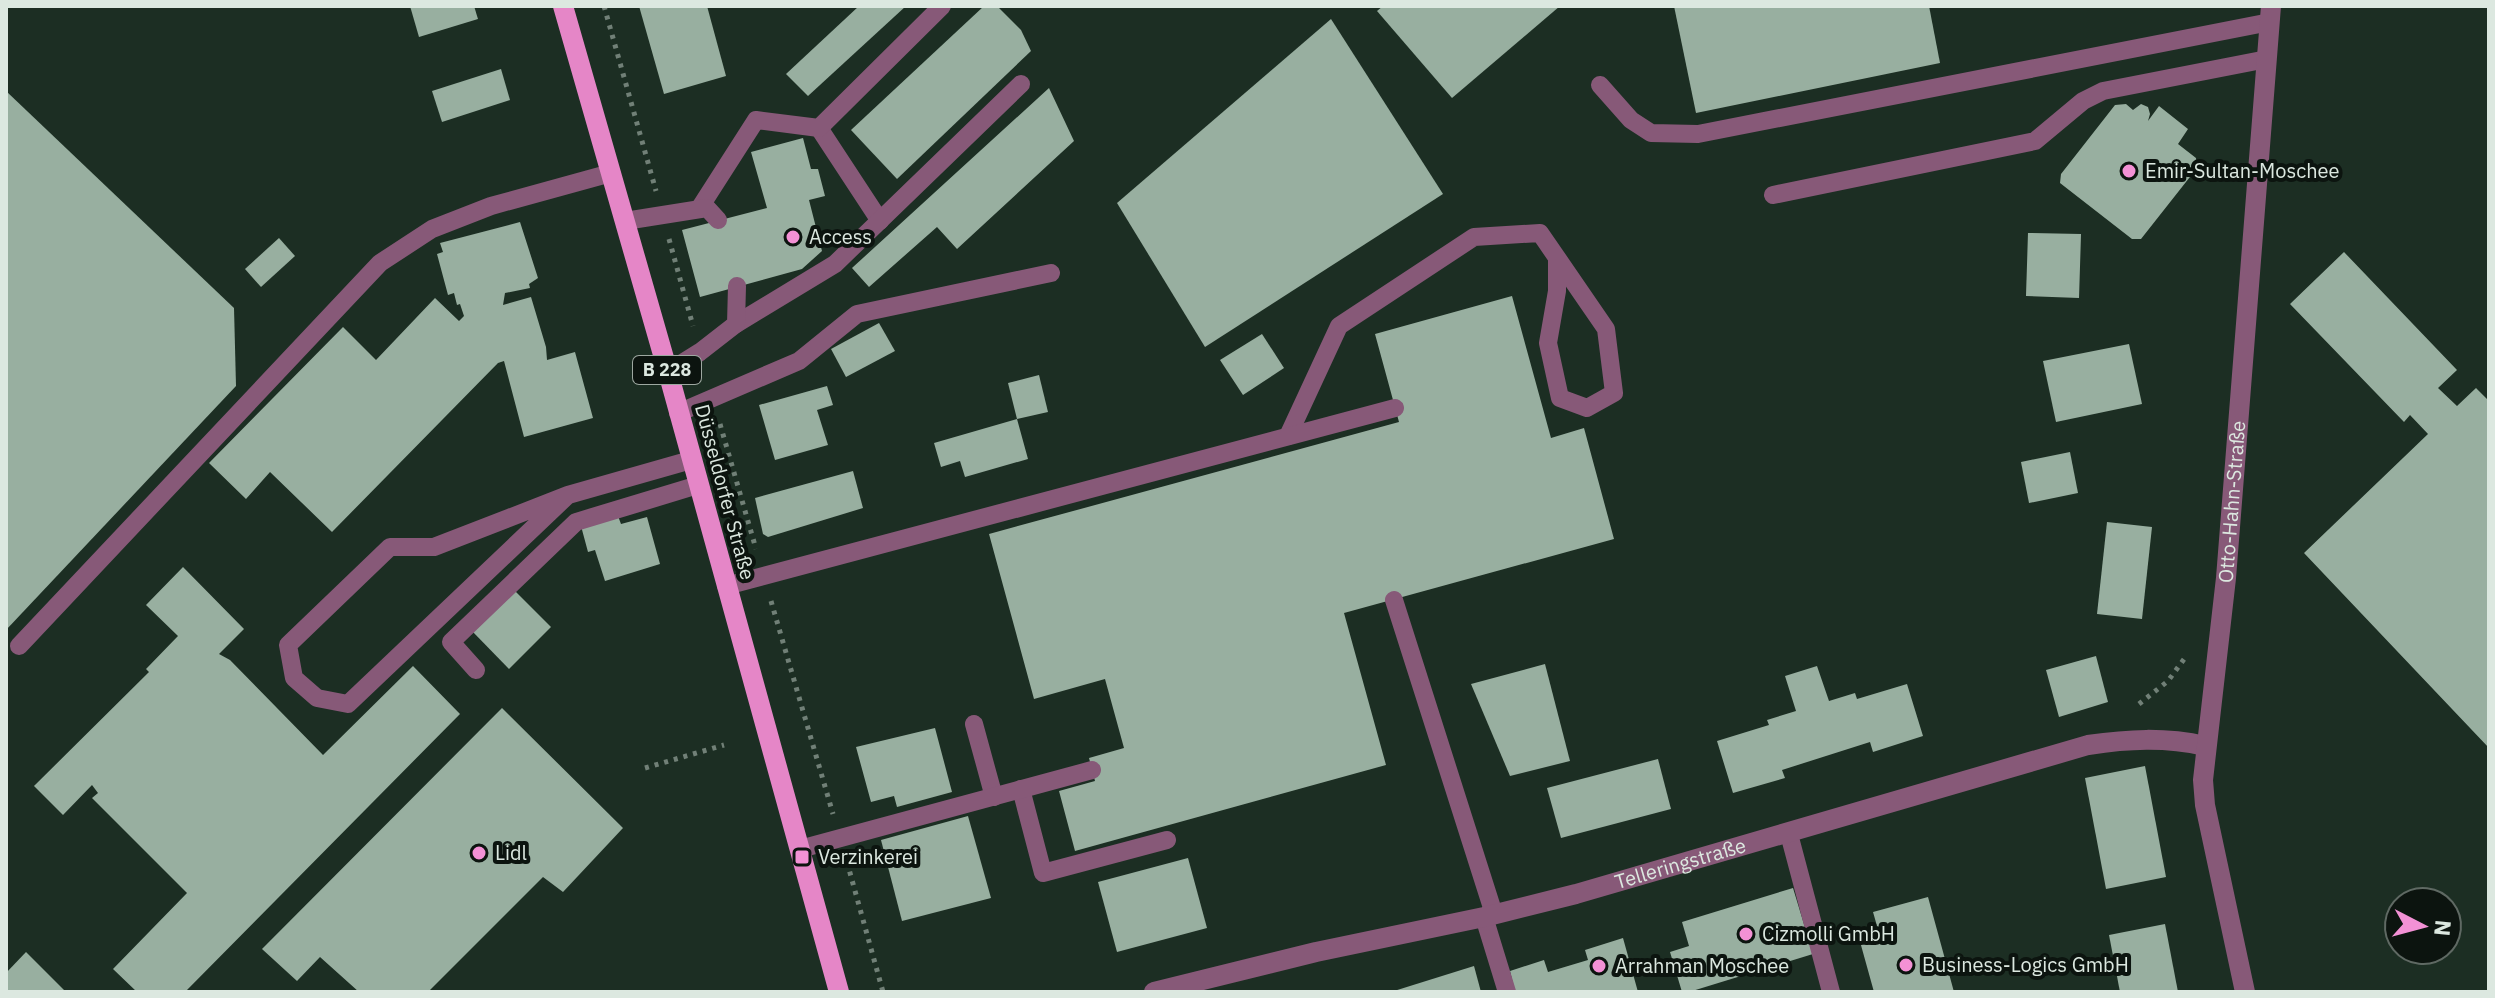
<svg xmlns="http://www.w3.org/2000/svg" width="2495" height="998" font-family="'IBM Plex Sans',sans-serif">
<rect width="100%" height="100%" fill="#1c2e23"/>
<g fill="#98afa0">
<polygon points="410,6 474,6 478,19 419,37"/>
<polygon points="639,6 707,6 726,76 664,94"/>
<polygon points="859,6 906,6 808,96 786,74"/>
<polygon points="984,6 997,6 1021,30 1031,51 897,179 851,130"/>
<polygon points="1383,6 1560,6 1452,98 1377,11"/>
<polygon points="1674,6 1929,6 1940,63 1696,113"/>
<polygon points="1331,19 1443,194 1205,347 1117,203"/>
<polygon points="501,69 510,100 442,122 432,91"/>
<polygon points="1049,88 1074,141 957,249 937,227 869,287 852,268"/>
<polygon points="6,91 234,308 236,386 6,630"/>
<polygon points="2126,104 2133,110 2141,104 2148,107 2150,114 2148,121 2159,106 2188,129 2178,144 2196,158 2197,168 2141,239 2132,239 2060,183 2061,174 2115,105"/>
<polygon points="803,138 811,169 818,169 825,196 809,200 822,251 802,269 700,297 682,230 767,208 751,152"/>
<polygon points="520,222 538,278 529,284 530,288 505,293 503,305 531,297 546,347 547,360 575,352 593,418 524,437 504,361 498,363 332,532 270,472 246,499 209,463 343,327 376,360 435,298 459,321 464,316 460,304 457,305 454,293 448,295 437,254 443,252 440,243"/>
<polygon points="2028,233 2081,234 2079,298 2026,296"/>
<polygon points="279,238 295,256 261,287 245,269"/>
<polygon points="2344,252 2457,370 2438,388 2457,406 2476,388 2489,401 2489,748 2304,553 2428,434 2410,415 2404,422 2290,304"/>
<polygon points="1512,296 1551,438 1584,428 1614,539 1344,613 1386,765 1075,851 1059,791 1095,781 1089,758 1124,748 1105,679 1034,699 989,534 1399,422 1375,334"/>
<polygon points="879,323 895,351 846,377 831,349"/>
<polygon points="1262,334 1284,368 1243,395 1220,360"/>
<polygon points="2129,344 2142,404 2056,422 2043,361"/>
<polygon points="1039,375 1048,412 1017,419 1008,383"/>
<polygon points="827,386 833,405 817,410 828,445 775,460 759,405"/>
<polygon points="1017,419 1028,459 965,477 960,461 941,467 934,443"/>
<polygon points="2070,452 2078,493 2029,503 2021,462"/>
<polygon points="853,471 863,508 768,537 763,534 755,498"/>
<polygon points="618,516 621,524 647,517 660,564 605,581 595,550 588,552 581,526"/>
<polygon points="2107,522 2152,527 2142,619 2097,614"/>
<polygon points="183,567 244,629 219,654 230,660 323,755 413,666 460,714 185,992 137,992 113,969 187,893 92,798 98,793 92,785 63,815 34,786 149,672 146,669 178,636 146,605"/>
<polygon points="514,590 551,627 509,669 472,631"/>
<polygon points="2096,656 2108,702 2059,717 2046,670"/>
<polygon points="1545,664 1570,761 1510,776 1471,684"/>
<polygon points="1817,666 1829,701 1855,693 1857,699 1907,684 1923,736 1873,752 1870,742 1782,770 1785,778 1733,793 1717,741 1769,725 1767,720 1796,711 1785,676"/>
<polygon points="502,708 623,828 563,892 543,877 428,992 359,992 320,957 297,981 262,949"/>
<polygon points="935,728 952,792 897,807 894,796 871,802 856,747"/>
<polygon points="1658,759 1671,809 1561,838 1547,788"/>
<polygon points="2145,766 2166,877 2106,889 2085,778"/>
<polygon points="968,816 991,898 902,921 881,840"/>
<polygon points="1188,858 1207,928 1117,952 1098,882"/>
<polygon points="1793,888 1813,954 1689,992 1682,992 1670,952 1689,946 1682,922"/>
<polygon points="1928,897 1954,992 1874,992 1859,938 1879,933 1873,912"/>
<polygon points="2165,924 2178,992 2120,992 2109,935"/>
<polygon points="1623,938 1638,992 1515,992 1510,971 1544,960 1548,972 1588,960 1585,950"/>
<polygon points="26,952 66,992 6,992 6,973"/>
<polygon points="1474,966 1481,992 1394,992 1394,991"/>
</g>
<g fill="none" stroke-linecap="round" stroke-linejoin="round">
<g stroke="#718077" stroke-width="5" stroke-dasharray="4 6" stroke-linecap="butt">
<polyline points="604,6 656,191"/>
<polyline points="669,239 693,326"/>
<polyline points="720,424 756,549"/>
<polyline points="771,601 833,814"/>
<polyline points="2139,704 2168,681 2187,655"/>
<polyline points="645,768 724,745"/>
<polyline points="847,862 883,992"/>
</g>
<g stroke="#875978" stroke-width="18">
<polyline points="1600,85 1631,120 1651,133 1698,134 2270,22"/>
<polyline points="819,128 880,221"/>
<polyline points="1773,195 2035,141 2083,101 2103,91 2267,59"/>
<polyline points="699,209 756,120 819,128 942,6"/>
<polyline points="625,221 707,208 718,220"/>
<polyline points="736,324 835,264 1021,84"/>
<polyline points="668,372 700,352 736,324 737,286"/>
<polyline points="678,413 799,361 857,314 1051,273"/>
<polyline points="1288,436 1339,326 1474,237 1540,233 1606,329 1614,393 1587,408 1560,398 1548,343 1557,291 1557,258"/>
<polyline points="568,495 434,547 390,547 288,645 294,678 317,698 348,704 568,495 691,460"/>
<polyline points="726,586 1395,408"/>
<polyline points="1394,600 1494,914"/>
<polyline points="19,646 380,263 432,229 491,206 611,173"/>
<polyline points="476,670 451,642 576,522 698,485"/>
<polyline points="974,724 994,797"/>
<polyline points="1021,789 1043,873 1167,840"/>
<polyline points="1789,834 1831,992"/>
<polyline points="800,849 1092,770"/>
<polyline points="1484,917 1507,992"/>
</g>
<g stroke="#875978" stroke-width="20">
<path id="s1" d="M1154,992l162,-40 168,-35 92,-23 512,-149c40,-6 77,-8 117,1"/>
<path id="s2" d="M2245,992l-40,-187 -2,-25 23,-202 45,-572"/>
</g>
<polyline stroke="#e586c7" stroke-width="20" points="563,6 668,372 839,992"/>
</g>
<g fill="#f391d5" stroke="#0c140f" stroke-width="3">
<circle cx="2129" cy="171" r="8"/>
<circle cx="793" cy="237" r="8"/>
<circle cx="479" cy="853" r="8"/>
<rect x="794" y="849" width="16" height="16" rx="4"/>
<circle cx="1746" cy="934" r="8"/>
<circle cx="1906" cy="965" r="8"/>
<circle cx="1599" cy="966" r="8"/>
</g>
<g text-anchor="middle" stroke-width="8" stroke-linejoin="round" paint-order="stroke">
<rect fill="#0c140f" stroke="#9ea8a1" stroke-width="2" x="633" y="356" width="68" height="28" rx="6"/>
<g font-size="18" font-weight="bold" fill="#dce8e0">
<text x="667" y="376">B 228</text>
</g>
<g font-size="20" fill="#dce8e0" stroke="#0c140f" text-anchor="start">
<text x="2145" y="178">Emir-Sultan-Moschee</text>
<text x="809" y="244">Access</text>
<text x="495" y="860">Lidl</text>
<text x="818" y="864">Verzinkerei</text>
<text x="1762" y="941">Cizmolli GmbH</text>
<text x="1922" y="972">Business-Logics GmbH</text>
<text x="1615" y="973">Arrahman Moschee</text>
</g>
<g font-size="20" fill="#dce8e0" stroke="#0c140f">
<text transform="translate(725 492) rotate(75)" y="7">Düsseldorfer Straße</text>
<text dy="7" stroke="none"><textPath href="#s2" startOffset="496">Otto-Hahn-Straße</textPath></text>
<text dy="7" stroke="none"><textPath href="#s1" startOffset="542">Telleringstraße</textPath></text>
</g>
</g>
<rect width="2495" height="998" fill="none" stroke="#dce8e0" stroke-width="16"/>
<g transform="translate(2423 926) rotate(96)"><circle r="38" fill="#0c140f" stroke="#5f6963" stroke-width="2"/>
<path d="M0-6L14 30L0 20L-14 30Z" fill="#f391d5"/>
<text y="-12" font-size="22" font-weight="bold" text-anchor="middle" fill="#dce8e0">N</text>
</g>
</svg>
